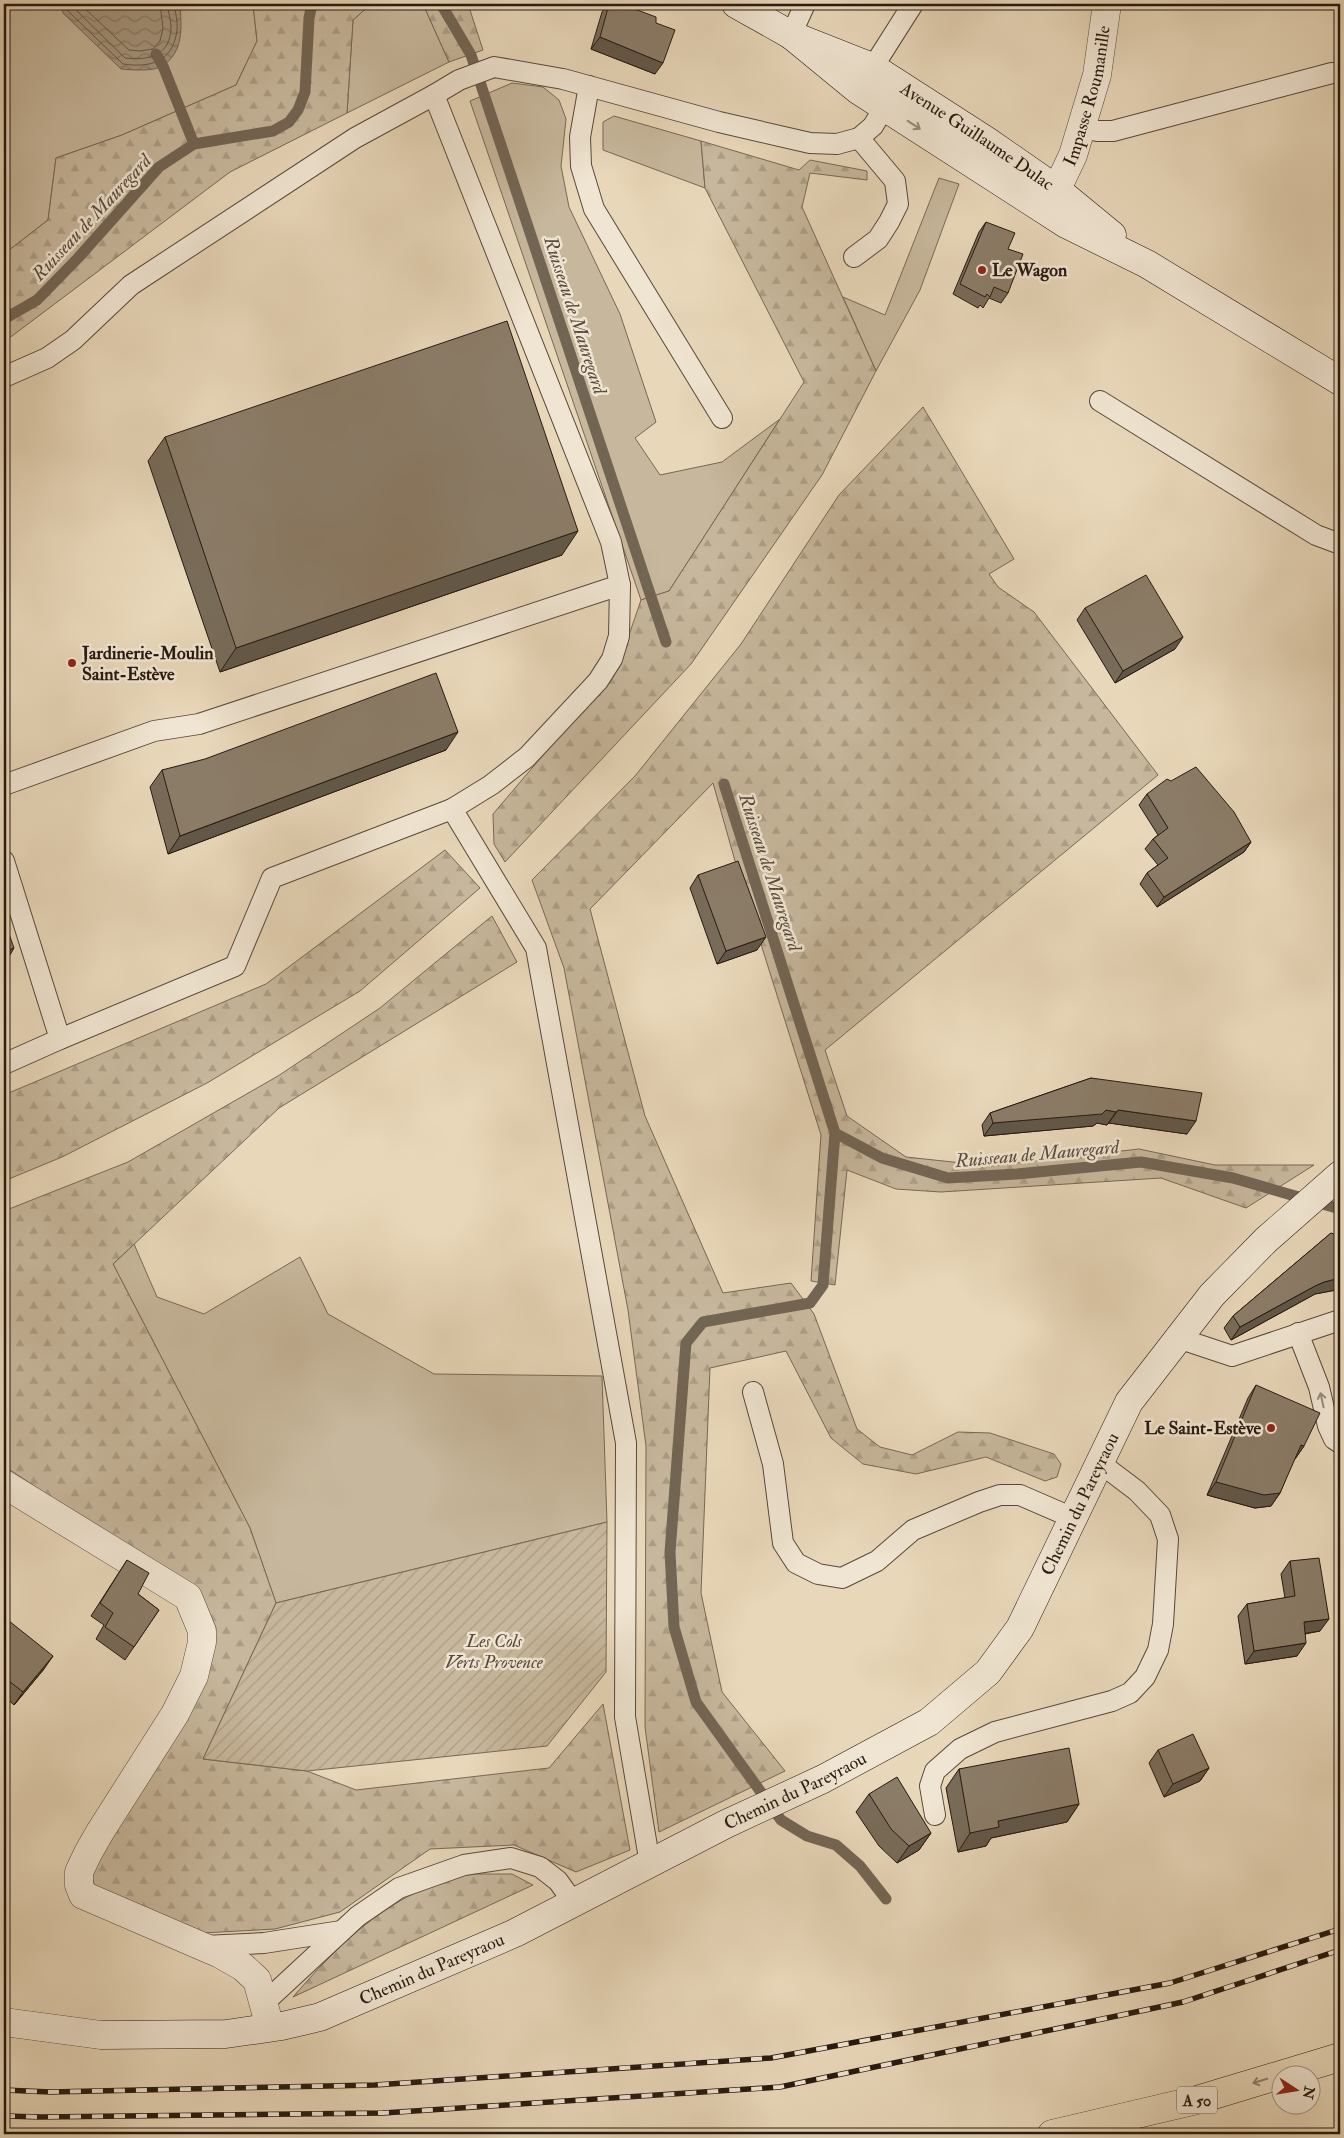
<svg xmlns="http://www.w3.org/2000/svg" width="1344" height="2138" font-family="'IM FELL Double Pica',serif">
<defs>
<pattern id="forest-firs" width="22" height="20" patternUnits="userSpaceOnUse" patternTransform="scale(1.25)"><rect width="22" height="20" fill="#c7b79c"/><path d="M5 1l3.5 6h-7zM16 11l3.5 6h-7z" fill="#ab9d85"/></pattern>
<pattern id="garden-furrows" width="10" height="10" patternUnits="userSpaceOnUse" patternTransform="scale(1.25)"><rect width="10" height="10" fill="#c7b79c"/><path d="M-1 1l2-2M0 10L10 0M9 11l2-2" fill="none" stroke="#ab9d85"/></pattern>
<pattern id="water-waves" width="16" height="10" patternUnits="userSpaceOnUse" patternTransform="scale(1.25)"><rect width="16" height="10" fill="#a69780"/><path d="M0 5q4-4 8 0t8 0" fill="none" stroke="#877a67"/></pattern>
</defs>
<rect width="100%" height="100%" fill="#e8d7b9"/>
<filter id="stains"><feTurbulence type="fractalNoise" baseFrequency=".004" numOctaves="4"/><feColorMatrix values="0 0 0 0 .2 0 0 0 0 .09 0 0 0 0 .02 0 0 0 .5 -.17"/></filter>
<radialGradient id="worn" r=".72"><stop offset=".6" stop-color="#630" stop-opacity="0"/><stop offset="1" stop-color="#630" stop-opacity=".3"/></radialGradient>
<g fill="#c7b79c" stroke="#776856">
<polygon points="4,4 253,4 257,41 236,85 122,135 56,158 48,220 4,254"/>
<polygon points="371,4 423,4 449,62 347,113 353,20"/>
<polygon points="512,83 543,87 559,100 566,119 561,166 569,207 620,314 656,422 635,438 660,475 722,462 780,419 669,591 641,600 470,101"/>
<polygon points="614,116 701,141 705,188 603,150 603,122"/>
<polygon points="939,178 959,184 920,290 876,371 843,297 885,315"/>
<polygon points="134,1244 157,1297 204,1314 300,1257 328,1314 434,1374 602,1376 607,1522 276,1603 250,1528 113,1264"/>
</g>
<g fill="url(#forest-firs)" stroke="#776856">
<polygon points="253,4 371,4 353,20 347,113 230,172 12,336 4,340 4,254 48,220 56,158 122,135 236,85 257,41"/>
<polygon points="423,4 468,4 483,50 449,62"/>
<polygon points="701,141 799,170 810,160 867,171 867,180 810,173 802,207 876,371 822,475 691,664 505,862 494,844 493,814 618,667 641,600 669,591 804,382 705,188"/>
<polygon points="923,407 1014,559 989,574 998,587 1034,612 1158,775 825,1050 847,1116 906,1157 990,1166 1139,1149 1215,1165 1314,1165 1246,1208 1161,1178 941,1192 896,1189 847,1170 835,1285 811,1281 821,1135 737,868 713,783 590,909 645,1116 723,1293 791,1283 814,1314 857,1429 880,1447 912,1455 958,1432 990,1433 1054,1454 1061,1464 1057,1477 1045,1481 986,1457 916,1474 863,1464 831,1438 786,1351 710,1368 701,1593 722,1692 785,1771 659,1832 645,1727 646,1446 628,1310 564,968 532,880 635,776 741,644 839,495"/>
<polygon points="445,850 480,888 360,991 207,1083 62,1157 4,1181 4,1095 266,984"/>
<polygon points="492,916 517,962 279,1108 113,1264 250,1528 276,1603 203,1759 307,1771 356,1790 549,1768 603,1704 630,1850 576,1872 514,1845 430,1849 340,1912 275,1929 203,1933 95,1889 90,1868 208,1673 216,1628 201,1596 4,1466 4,1211 128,1162 278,1076 380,1008"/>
<path d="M466,1874h46l21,11 -240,112c35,-40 65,-72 112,-99 19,-10 41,-16 61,-24z"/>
</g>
<polygon fill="url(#garden-furrows)" stroke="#776856" points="607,1522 606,1672 547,1746 307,1771 203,1759 276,1603"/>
<path fill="url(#water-waves)" stroke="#736554" d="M61,4h115l4,3c2,21 3,44 -16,58 -9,7 -32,5 -43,4l-58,-56z"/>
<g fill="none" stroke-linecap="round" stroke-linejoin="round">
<g stroke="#665848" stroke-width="1">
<path d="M66,4l2,7 55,53c28,4 50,-2 54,-34 1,-9 -2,-18 -3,-26"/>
<path d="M72,4l2,4 51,50c24,3 46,-3 46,-31 0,-8 -3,-15 -4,-23"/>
<polyline points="80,4 129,50 140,51 153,49 160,41 163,28 160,4"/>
</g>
<g stroke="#736554" stroke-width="11">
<polyline points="441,4 471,55 666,642"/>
<polyline points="156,54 163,66 194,144"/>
<polyline points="4,319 37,300 78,258 159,167 194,144 273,131 289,122 298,110 305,92 309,18 312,4"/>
<polyline points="724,784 835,1133 882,1158 948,1178 1017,1174 1141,1162 1233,1178 1340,1209"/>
<polyline points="835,1133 823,1285 810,1303 703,1322 686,1343 670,1552 674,1627 696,1702 781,1820 807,1836 836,1845 860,1866 886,1899"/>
</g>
<g stroke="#57493b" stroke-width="22">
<g id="lane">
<polyline points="791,35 805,4"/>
<polyline points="866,78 913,4"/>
<polyline points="589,86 580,137 581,166 594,209 722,418"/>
<polyline points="434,95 459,80 494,67 563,79 719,122 810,143 837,144 859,138 873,126 885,106"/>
<polyline points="1080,128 1097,131 1113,131 1332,73"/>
<polyline points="854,257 878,239 889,222 898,204 895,181 859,138"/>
<polyline points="4,377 47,358 73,340 131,285 355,138 434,95 611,542 620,585 619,636 612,659 598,681 527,757 491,785 452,809"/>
<polyline points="1100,401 1316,535 1340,544"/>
<polyline points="4,785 154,731 199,724 620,585"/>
<polyline points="4,861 60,1039"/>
<polyline points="4,1064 60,1039 235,966 272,878 452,809 536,948 626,1443 625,1717 650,1864"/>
<polyline points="1298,1333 1319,1387 1328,1426 1334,1439 1340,1443"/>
<polyline points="1178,1338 1232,1356 1340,1320"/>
<polyline points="753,1392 773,1464 783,1543 796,1563 818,1574 842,1578 877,1561 913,1530 979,1502 1000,1495 1020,1495 1073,1518"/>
<polyline points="935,1815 930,1786 935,1771 960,1749 995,1732 1112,1701 1130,1693 1145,1677 1158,1650 1163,1624 1168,1539 1160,1515 1137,1491 1100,1463"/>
<polyline points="204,1946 264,1943 341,1931"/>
<polyline points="263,2004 358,1916 399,1888 464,1865 511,1858 540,1867 558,1881 573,1902"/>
</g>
</g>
<g stroke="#57493b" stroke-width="29">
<g id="street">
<path id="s1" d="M1047,210l26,-55 24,-80 10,-71"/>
<polyline points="4,1484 188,1597 202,1631 202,1642 194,1676 175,1714 100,1832 88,1853 79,1872 79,1885 83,1895 220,1954 243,1967 257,1980 270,2027"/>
</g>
</g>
<g stroke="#271a11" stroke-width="29">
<g id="secondary">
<path id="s2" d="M736,4l55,31 81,32 115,74 69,48 56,46"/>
<polyline points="791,35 858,90 1066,224 1147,264 1340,381"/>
<path id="s3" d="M4,2022l97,13 125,-1 56,-8 38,-9 195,-84 211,-109 97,-45 106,-57 59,-50 32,-44 109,-226 83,-107 54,-55 74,-65"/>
</g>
</g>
<g stroke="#271a11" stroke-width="29">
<polyline id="highway" points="1052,2134 1197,2100 1340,2057"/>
</g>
<use href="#lane" stroke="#f0e5d2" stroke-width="20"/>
<use href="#street" stroke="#f0e5d2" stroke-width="28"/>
<use href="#secondary" stroke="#f0e5d2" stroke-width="28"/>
<use href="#highway" stroke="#e8d7b9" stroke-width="28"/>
<g stroke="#271a11" stroke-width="5.5">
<g id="rail">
<polyline points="4,2090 50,2092 375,2085 771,2058 1170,1983 1340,1929"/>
<polyline points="4,2116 40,2117 383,2113 780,2087 1183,2002 1340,1950"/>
</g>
</g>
<use href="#rail" stroke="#f0e5d2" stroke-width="4" stroke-dasharray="11" stroke-linecap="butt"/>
</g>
<g fill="#786b59" stroke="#271a11">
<polygon points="607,4 621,4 656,23 655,74 591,49 602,12"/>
<polygon points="986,222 1008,249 1008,293 1001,303 989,298 983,308 980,305 978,308 953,294 979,232"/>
<polygon points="165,437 562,555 220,672 148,461"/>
<polygon points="1085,608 1175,649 1115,683 1077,620"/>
<polygon points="446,750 168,854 150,787 162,770"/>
<polygon points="1147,794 1251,842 1244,852 1157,907 1140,884 1147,873 1158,865 1145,849 1153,839 1158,835 1139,805"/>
<polygon points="698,875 757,950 717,964 690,888"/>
<polygon points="1091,1078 1187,1134 1109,1123 1107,1125 1097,1123 1093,1126 984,1136 982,1125 990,1113"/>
<polygon points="1331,1233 1336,1290 1315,1294 1306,1299 1231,1340 1224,1328 1233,1316"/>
<polygon points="1256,1385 1304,1446 1295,1459 1294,1459 1280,1493 1271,1506 1255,1508 1207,1495 1248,1398"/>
<polygon points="127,1560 138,1594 159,1610 125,1660 96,1639 104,1625 91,1616"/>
<polygon points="1290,1561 1320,1631 1305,1634 1297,1656 1245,1664 1238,1616 1247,1604 1285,1598 1281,1574"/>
<polygon points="4,1617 44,1669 14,1705 4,1696"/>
<polygon points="1158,1750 1209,1768 1200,1781 1164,1797 1149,1763"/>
<polygon points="959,1769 1079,1804 1067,1822 991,1838 986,1846 958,1852 946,1788"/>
<polygon points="869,1794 931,1833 919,1850 897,1863 879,1846 856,1812"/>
</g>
<g fill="#615749" stroke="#271a11">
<polygon points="600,37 663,63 655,74 591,49"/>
<polygon points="578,531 562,555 220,672 236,648"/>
<polygon points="1183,637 1175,649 1115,683 1123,671"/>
<polygon points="458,732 446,750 168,854 180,836"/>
<polygon points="1251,842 1244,852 1157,907 1164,897"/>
<polygon points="766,937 757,950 717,964 726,951"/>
<polygon points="14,948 10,955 4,957 4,952"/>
<polygon points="1106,1110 1116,1112 1107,1125 1097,1123 1093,1126 984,1136 993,1123"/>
<polygon points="1118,1110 1196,1121 1187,1134 1109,1123"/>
<polygon points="1340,1278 1340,1284 1336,1290 1315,1294 1306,1299 1231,1340 1240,1327 1315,1286 1324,1282"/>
<polygon points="1301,1445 1304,1446 1295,1459 1292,1458"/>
<polygon points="1216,1482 1280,1493 1271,1506 1255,1508 1207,1495"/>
<polygon points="1329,1619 1320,1631 1295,1635 1304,1622"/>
<polygon points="1306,1643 1297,1656 1245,1664 1254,1651"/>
<polygon points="53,1656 44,1669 14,1705 23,1692"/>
<polygon points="1209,1768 1200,1781 1164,1797 1173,1784"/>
<polygon points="1079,1804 1067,1822 991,1838 986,1846 958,1852 970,1833 998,1821"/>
<polygon points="931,1833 919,1850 897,1863 909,1846"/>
</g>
<g fill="#8b7c68" stroke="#271a11">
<polygon points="609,4 621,4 656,17 656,23 675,30 663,63 600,37"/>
<polygon points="986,222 1015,233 1008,249 1023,254 1008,293 994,287 990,297 987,294 985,297 960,284"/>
<polygon points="507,321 578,531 236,648 165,437"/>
<polygon points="1146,575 1183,637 1123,671 1085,608"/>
<polygon points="436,673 458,732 180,836 162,770 205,759"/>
<polygon points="1196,767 1234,812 1251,842 1164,897 1147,873 1168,858 1153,839 1168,828 1147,794 1167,779 1171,781"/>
<polygon points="738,861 766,937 726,951 698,875"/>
<polygon points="4,920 14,948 4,952"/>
<polygon points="1091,1078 1202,1093 1196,1121 1118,1110 1116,1112 1106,1110 1102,1114 993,1123 990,1113"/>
<polygon points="1331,1233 1340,1236 1340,1278 1324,1282 1315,1286 1240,1327 1233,1316"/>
<polygon points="1256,1385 1320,1413 1304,1446 1301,1445 1280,1493 1264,1495 1216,1482"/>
<polygon points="1319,1558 1329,1619 1304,1622 1306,1643 1254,1651 1247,1604 1295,1596 1290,1561"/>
<polygon points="127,1560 149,1573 138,1594 159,1610 134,1647 105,1627 113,1613 100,1603"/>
<polygon points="4,1617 53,1656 23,1692 4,1677"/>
<polygon points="1193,1734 1209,1768 1173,1784 1158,1750"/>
<polygon points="1069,1748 1079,1804 998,1821 999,1827 970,1833 959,1769"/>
<polygon points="897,1777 931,1833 909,1846 891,1829 869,1794"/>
</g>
<defs><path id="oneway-shaft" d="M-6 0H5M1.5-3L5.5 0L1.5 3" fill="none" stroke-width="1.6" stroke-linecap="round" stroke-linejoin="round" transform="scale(1.25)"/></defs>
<g stroke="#968a7b">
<use href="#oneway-shaft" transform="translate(914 125) rotate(33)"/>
<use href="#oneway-shaft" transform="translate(1322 1400) rotate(-102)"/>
</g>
<use stroke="#91826d" href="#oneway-shaft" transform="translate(1260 2081) rotate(163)"/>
<g fill="#8f2418" stroke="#f0e5d2" stroke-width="2">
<circle cx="982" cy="270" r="5"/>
<circle cx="72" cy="663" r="5"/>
<circle cx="1271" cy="1428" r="5"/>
</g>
<g text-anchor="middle" stroke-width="5" stroke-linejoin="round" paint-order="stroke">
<rect fill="#f0e5d2" stroke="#63574b" stroke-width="1" x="1177" y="2086.5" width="40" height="27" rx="4"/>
<g font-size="16" font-weight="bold" fill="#271a11">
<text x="1197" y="2106">A 50</text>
</g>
<g font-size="18" fill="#271a11" stroke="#f0e5d2">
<text dy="6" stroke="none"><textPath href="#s1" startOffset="122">Impasse Roumanille</textPath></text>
<text dy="6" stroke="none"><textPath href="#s2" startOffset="276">Avenue Guillaume Dulac</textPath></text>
<text dy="6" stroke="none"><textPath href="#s3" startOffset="1265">Chemin du Pareyraou</textPath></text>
<text dy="6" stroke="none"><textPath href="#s3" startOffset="845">Chemin du Pareyraou</textPath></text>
<text dy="6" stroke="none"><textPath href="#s3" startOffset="440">Chemin du Pareyraou</textPath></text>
</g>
<g font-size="18" font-weight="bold" fill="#271a11" stroke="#f0e5d2" text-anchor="start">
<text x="992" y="276">Le Wagon</text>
<text x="82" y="659">Jardinerie-Moulin<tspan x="82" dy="21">Saint-Estève</tspan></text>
<text x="1261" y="1434" text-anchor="end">Le Saint-Estève</text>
</g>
<g font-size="18" font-style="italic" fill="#57493b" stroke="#f0e5d2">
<text x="494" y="1647">Les Cols<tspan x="494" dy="21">Verts Provence</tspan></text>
</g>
<g font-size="19" font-style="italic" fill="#5a4c3d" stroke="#f0e5d2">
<text transform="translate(91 217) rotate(-47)" y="7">Ruisseau de Mauregard</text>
<text transform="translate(576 315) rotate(72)" y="7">Ruisseau de Mauregard</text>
<text transform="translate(771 872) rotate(72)" y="7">Ruisseau de Mauregard</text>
<text transform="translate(1037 1153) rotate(-5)" y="7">Ruisseau de Mauregard</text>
</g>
</g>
<rect width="1344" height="2138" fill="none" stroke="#e8d7b9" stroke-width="20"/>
<rect x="5" y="5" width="1334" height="2128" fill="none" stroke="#271a11" stroke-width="2.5"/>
<rect x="10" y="10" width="1324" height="2118" fill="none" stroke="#271a11"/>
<g transform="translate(1296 2090) rotate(102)"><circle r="24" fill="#f0e5d2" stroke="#a09485"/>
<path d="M0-4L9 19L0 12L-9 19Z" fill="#8f2418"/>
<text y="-8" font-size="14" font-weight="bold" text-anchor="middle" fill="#271a11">N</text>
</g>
<rect width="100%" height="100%" filter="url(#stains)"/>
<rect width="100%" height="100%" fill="url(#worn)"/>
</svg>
